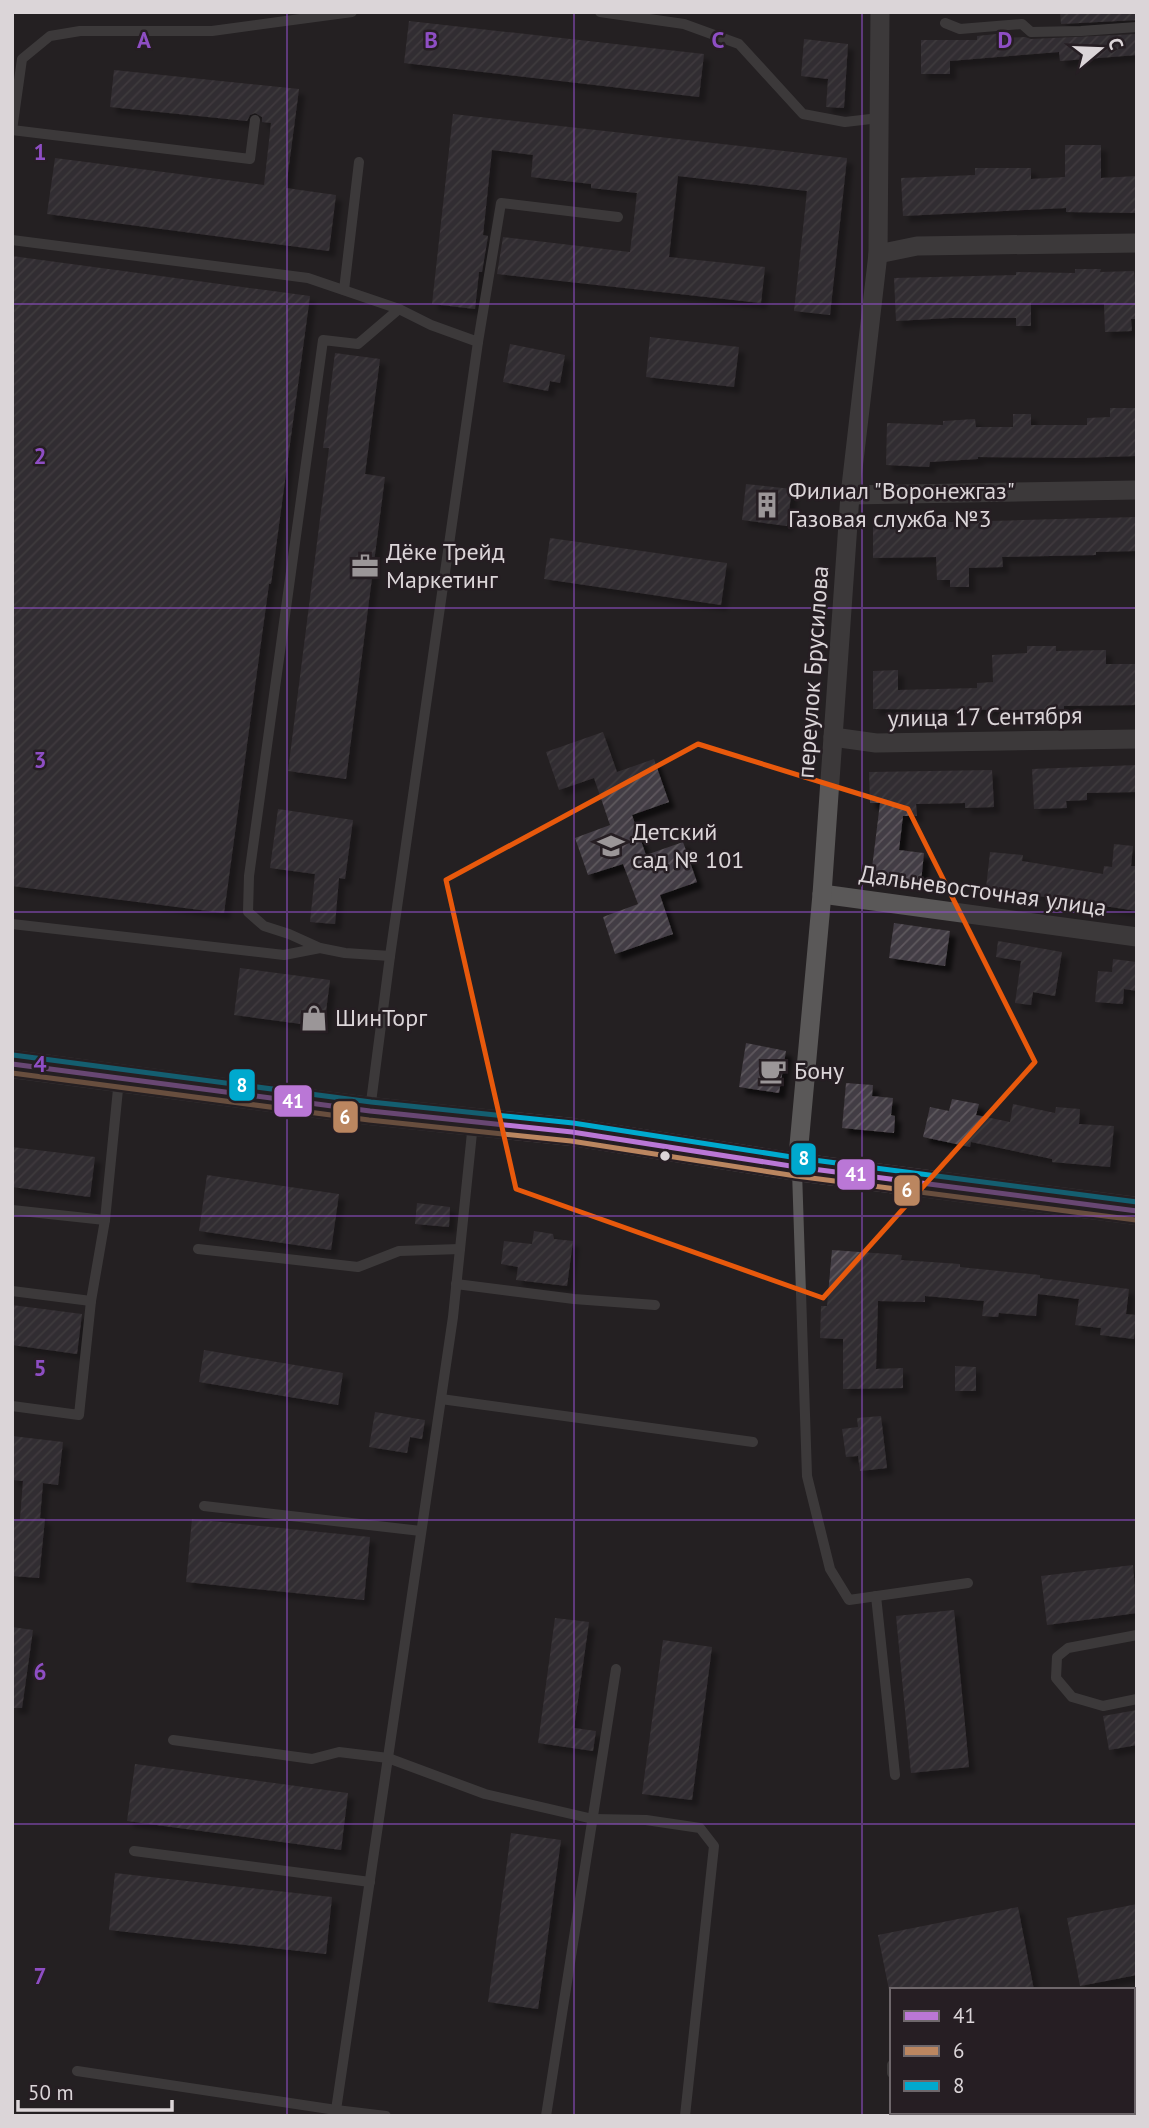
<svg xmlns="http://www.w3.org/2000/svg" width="1149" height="2128" font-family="'PT Sans',sans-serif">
<defs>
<pattern id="building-hatch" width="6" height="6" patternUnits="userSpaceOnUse" patternTransform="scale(1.75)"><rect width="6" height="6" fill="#433d44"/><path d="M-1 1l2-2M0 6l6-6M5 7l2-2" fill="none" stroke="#5e585e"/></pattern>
<filter id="shadow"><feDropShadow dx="6" dy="6" stdDeviation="2" flood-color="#0009"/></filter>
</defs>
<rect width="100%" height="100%" fill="#242022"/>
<g fill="url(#building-hatch)" filter="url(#shadow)">
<polygon points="1060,12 1137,12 1137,20 1061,24"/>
<polygon points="409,21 704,54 699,97 404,63"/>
<polygon points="1006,33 1006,38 1025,37 1031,39 1137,34 1137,55 1060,61 1059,52 950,61 950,74 921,74 921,40 977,40 977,36"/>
<polygon points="804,39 848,44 844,108 826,107 828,79 801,76"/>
<polygon points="114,70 299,89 286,188 336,195 329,251 47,214 55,158 264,185 271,123 262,122 262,117 255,113 250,115 247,121 110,107"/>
<polygon points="453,114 847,158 830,315 794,311 807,191 678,176 669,257 765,267 761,303 497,274 503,237 630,252 637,193 591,188 591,184 531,177 533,155 492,150 483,235 488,236 482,272 479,272 475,309 432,304"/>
<polygon points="1065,145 1101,145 1101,178 1137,176 1137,213 1066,212 1066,208 903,216 901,178 975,175 975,168 1031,168 1031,179 1065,177"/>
<polygon points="12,256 310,296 271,584 269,584 224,913 12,886"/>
<polygon points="1075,269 1101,269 1100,272 1134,271 1135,281 1137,281 1137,319 1131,319 1132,331 1105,332 1104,304 1074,303 1031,303 1031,326 1016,326 1016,318 950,318 896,321 894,278 1016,275 1016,272 1075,273"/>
<polygon points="650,337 739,347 734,387 646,377"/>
<polygon points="510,344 565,355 560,383 550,381 548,391 503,382"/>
<polygon points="335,353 380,359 365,474 385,477 346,779 288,771 329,448 323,448"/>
<polygon points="1110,408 1137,408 1137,456 1075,458 978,457 978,459 930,462 929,467 886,465 887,423 943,425 943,421 975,419 976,427 1013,427 1013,414 1031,414 1031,425 1087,425 1087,418 1110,417"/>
<polygon points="746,484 792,489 787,526 742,520"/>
<polygon points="1137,517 1137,551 1096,552 1096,555 1002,557 1003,567 969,568 969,587 950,587 950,580 937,580 936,557 873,558 873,524"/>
<polygon points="550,538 727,563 721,605 544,579"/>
<polygon points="1027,646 1056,646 1056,651 1106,650 1106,664 1137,664 1137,705 1064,706 1064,709 1024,710 873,709 873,671 898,670 898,690 977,688 977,683 993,682 992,655 1027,653"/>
<polygon points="603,732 617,772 654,759 669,802 632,815 646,855 683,842 697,882 660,895 673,934 615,954 603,917 638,904 623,864 588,875 575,838 610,825 594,778 559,790 546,752"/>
<polygon points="1137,765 1137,792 1087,793 1087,800 1066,801 1067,808 1034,809 1032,769"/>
<polygon points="992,770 994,807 965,808 965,803 916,804 917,816 903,816 899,850 924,853 921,882 871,876 880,803 870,803 869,772"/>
<polygon points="278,809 353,820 345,879 339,878 335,924 310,922 315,874 270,868"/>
<polygon points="1114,844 1133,846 1131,866 1137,866 1137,911 1038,896 1039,893 986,888 990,852 1023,855 1022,861 1103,874 1104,866 1112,867"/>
<polygon points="894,923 950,931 945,966 889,958"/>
<polygon points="998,941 1062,952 1055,996 1033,992 1031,1005 1015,1003 1021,961 996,957"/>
<polygon points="1113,959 1137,962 1137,991 1124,989 1123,1004 1095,1002 1098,971 1112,972"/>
<polygon points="240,968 330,980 324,1027 234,1015"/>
<polygon points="746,1043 786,1051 779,1093 739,1087"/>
<polygon points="846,1083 873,1085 872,1096 893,1098 891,1115 895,1116 894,1133 842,1128"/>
<polygon points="952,1099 979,1104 976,1115 1010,1122 1013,1104 1055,1113 1056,1107 1080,1109 1079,1124 1114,1126 1110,1167 1052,1162 1052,1159 971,1142 970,1147 923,1137 930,1107 949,1111"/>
<polygon points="12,1147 95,1157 90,1197 12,1187"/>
<polygon points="207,1175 339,1194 331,1250 199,1231"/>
<polygon points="417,1203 450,1207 449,1227 415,1224"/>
<polygon points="534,1231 553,1234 554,1239 573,1241 567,1286 516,1280 518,1267 501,1264 504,1241 532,1244"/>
<polygon points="832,1250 902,1255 901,1260 960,1264 960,1267 1040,1275 1040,1278 1129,1289 1126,1314 1136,1315 1134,1339 1100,1335 1101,1328 1075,1325 1079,1299 1038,1294 1036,1316 999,1313 998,1317 982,1316 984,1301 925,1296 925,1302 878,1301 876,1369 903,1368 903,1388 843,1389 843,1339 820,1338 821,1306 827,1306"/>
<polygon points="12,1305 82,1314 77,1354 12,1345"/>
<polygon points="204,1350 343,1373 338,1405 199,1382"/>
<polygon points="955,1366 976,1367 976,1391 955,1391"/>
<polygon points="375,1412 425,1420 422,1439 410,1437 407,1453 369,1447"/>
<polygon points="881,1416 887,1468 860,1471 858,1456 846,1457 842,1429 858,1427 857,1418"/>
<polygon points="12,1436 63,1442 58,1485 43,1483 40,1518 45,1519 39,1578 12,1576 12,1519 20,1519 23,1481 12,1480"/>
<polygon points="192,1519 370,1537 364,1600 186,1582"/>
<polygon points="1133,1565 1137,1613 1047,1625 1041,1576"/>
<polygon points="954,1610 969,1767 911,1773 896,1616"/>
<polygon points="555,1618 589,1622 574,1728 596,1731 593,1751 538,1743"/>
<polygon points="12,1627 33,1630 22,1708 12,1708"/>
<polygon points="663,1640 712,1647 692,1800 642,1794"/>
<polygon points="1137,1710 1137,1745 1109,1750 1103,1716"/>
<polygon points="135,1764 348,1793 341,1850 127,1821"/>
<polygon points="511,1833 561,1840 538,2009 488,2002"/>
<polygon points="115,1873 332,1897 326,1954 109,1930"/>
<polygon points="1137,1904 1137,1975 1080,1986 1067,1918"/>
<polygon points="1018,1907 1034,1990 889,1990 878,1935"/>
</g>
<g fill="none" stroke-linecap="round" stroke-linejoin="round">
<g stroke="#5a5858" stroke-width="10">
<polyline points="600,12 684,24 739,44 803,114 845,122 879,118"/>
<polyline points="945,23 960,29 1022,24 1031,32 1081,31 1137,27"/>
<polyline points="12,130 22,59 50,36 80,31 212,31 352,12"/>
<polyline points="12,130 250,159 255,120"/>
<polyline points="12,240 308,278 399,309 431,325 478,342 390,956 370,1110"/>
<polyline points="344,290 359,162"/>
<polyline points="478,342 501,203 618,217"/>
<polyline points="12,924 284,955 320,948 345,953 390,956"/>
<polyline points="320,948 289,934 264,926 248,912 249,876 323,340 358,344 399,309"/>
<polyline points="797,1171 807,1476 830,1569 849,1600 968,1583"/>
<polyline points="12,1210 105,1220"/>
<polyline points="198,1249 358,1267 399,1251 460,1249"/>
<polyline points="456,1284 574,1299 655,1305"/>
<polyline points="12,1291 91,1301"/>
<polyline points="441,1399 753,1442"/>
<polyline points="12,1406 79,1415 91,1301 105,1220 119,1079"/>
<polyline points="204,1506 421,1531"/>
<polyline points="876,1596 895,1775"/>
<polyline points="1137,1635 1068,1648 1057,1657 1056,1678 1072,1697 1103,1706 1137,1699"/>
<polyline points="173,1740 312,1759 339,1752 388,1758 485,1794 593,1819 646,1820 700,1828 714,1846 685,2116"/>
<polyline points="134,1851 370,1882"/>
<polyline points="1133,1995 1137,1994"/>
<polyline points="892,2065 892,2073"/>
<polyline points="77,2071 336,2110 386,2116"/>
<polyline points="1133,2091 1137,2090"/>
<polyline points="336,2110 453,1317 473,1123"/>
<polyline points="903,2112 905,2116"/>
<polyline points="546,2116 616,1669"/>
<polyline points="1006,2116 1024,2112"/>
</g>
<g stroke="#5a5858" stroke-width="19">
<polyline points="878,254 917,246 1137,243"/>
<polyline points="850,495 1137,490"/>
<polyline points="833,737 876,743 1137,739"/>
<polyline points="822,894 1137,937"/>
<polyline points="797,1167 822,894 850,495 878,254 880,12"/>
</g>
<polyline stroke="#5d5a5a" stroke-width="28" points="12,1064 370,1111 572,1132 797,1167 1137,1211"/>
<g stroke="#261e23" stroke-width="10">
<polyline id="bus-1" points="12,1064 370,1111 572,1132 797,1167 1137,1211"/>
</g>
<g stroke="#261e23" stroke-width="10">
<polyline id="bus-2" points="12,1073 369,1120 571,1141 796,1176 1136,1220"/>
</g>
<g stroke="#261e23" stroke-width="10">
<polyline id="bus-3" points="13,1055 371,1102 573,1123 798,1158 1137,1202"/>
</g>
<use href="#bus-1" stroke="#ba77d6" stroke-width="5"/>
<use href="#bus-2" stroke="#bb8660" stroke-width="5"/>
<use href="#bus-3" stroke="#00a9ce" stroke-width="5"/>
</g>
<path d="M0 0H1149V2128H0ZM698,744l210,65 127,253 -212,236 -307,-109 -70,-309z" fill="#242022" fill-opacity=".55" fill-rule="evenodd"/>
<path fill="none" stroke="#e8590c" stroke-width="5" stroke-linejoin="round" d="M698,744l210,65 127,253 -212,236 -307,-109 -70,-309z"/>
<path fill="none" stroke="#8e4ec4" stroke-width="2" stroke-opacity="0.55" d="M287,12v2104M574,12v2104M862,12v2104M12,304h1125M12,608h1125M12,912h1125M12,1216h1125M12,1520h1125M12,1824h1125"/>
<defs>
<g id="building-bare" transform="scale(2.1)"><path d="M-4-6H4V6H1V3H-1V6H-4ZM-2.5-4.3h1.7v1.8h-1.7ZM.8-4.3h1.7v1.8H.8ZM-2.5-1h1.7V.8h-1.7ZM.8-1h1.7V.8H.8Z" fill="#9b9698" stroke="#261e23" stroke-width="2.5" paint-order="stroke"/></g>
<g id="office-bare" transform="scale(2.1)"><path d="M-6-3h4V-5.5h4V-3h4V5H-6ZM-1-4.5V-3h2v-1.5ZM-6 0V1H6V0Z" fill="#9b9698" stroke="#261e23" stroke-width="2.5" paint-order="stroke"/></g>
<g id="school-bare" transform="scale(2.1)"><path d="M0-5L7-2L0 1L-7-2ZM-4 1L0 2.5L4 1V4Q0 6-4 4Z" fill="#9b9698" stroke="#261e23" stroke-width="2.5" paint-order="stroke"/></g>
<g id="shop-bare" transform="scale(2.1)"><path d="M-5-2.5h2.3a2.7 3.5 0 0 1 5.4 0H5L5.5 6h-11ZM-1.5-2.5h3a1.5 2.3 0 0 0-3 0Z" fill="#9b9698" stroke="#261e23" stroke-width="2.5" paint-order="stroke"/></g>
<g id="cafe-bare" transform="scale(2.1)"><path d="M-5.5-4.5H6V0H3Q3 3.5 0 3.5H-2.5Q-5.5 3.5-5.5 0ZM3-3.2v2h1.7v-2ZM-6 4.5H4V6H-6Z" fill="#9b9698" stroke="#261e23" stroke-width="2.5" paint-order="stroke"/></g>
</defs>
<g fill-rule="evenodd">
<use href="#building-bare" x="767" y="505"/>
<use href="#office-bare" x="365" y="566"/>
<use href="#school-bare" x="611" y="846"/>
<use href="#shop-bare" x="314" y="1018"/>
<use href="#cafe-bare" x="773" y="1071"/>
</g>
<circle fill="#dbd5d8" stroke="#261e23" stroke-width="2.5" cx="665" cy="1156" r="6"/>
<g text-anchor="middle" stroke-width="5" stroke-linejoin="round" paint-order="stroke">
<g font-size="24" fill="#dbd5d8" stroke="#261e23" text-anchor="start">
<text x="788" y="499">Филиал "Воронежгаз"<tspan x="788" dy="28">Газовая служба №3</tspan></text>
<text x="386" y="560">Дёке Трейд<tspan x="386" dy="28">Маркетинг</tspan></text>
<text x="632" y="840">Детский<tspan x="632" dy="28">сад № 101</tspan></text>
<text x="335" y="1026">ШинТорг</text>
<text x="794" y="1079">Бону</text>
</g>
<g font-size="24" fill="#dbd5d8" stroke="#261e23">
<text transform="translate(813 672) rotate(-86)" y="8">переулок Брусилова</text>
<text transform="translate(985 717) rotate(-1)" y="8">улица 17 Сентября</text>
<text transform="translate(983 891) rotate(8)" y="8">Дальневосточная улица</text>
</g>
</g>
<g font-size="23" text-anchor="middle" font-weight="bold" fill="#8e4ec4" stroke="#261e23" stroke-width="5" stroke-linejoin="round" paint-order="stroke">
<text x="144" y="48">A</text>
<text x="431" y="48">B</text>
<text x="718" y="48">C</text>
<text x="1005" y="48">D</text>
<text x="40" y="160">1</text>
<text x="40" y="464">2</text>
<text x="40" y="768">3</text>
<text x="40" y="1072">4</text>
<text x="40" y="1376">5</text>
<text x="40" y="1680">6</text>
<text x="40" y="1984">7</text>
</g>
<g stroke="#261e23" stroke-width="2.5">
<rect x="228" y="1068" width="28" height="34" rx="7" fill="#00a9ce"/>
<rect x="273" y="1084" width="40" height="34" rx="7" fill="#ba77d6"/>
<rect x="332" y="1100" width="27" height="34" rx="7" fill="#bb8660"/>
<rect x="790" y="1142" width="27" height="34" rx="7" fill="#00a9ce"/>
<rect x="836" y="1158" width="40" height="33" rx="7" fill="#ba77d6"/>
<rect x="893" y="1174" width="28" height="33" rx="7" fill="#bb8660"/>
</g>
<g font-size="19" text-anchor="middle" font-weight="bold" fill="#fff">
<text x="242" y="1092">8</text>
<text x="293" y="1108">41</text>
<text x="345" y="1124">6</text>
<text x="804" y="1165">8</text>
<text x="856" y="1181">41</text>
<text x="907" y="1197">6</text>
</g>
<rect width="1149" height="2128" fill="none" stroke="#dbd5d8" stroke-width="28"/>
<rect x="890" y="1988" width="245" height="126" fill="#261e23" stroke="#6e676b" stroke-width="2"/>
<rect x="904" y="2011" width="35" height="10" fill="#ba77d6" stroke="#6e676b" stroke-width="2"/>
<text x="953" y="2023" font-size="21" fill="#dbd5d8">41</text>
<rect x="904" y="2046" width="35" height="10" fill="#bb8660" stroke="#6e676b" stroke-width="2"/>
<text x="953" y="2058" font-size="21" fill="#dbd5d8">6</text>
<rect x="904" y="2081" width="35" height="10" fill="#00a9ce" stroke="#6e676b" stroke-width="2"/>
<text x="953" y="2093" font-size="21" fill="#dbd5d8">8</text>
<g transform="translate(1100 49) rotate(71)" stroke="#261e23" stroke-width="5" paint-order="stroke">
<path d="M0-5L12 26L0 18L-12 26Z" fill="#dbd5d8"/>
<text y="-10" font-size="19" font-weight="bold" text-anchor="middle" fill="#dbd5d8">С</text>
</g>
<path d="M18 2100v10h154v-10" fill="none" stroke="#dbd5d8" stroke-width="3.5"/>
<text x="28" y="2100" font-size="21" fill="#dbd5d8" stroke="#261e23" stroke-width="5" paint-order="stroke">50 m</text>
</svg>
